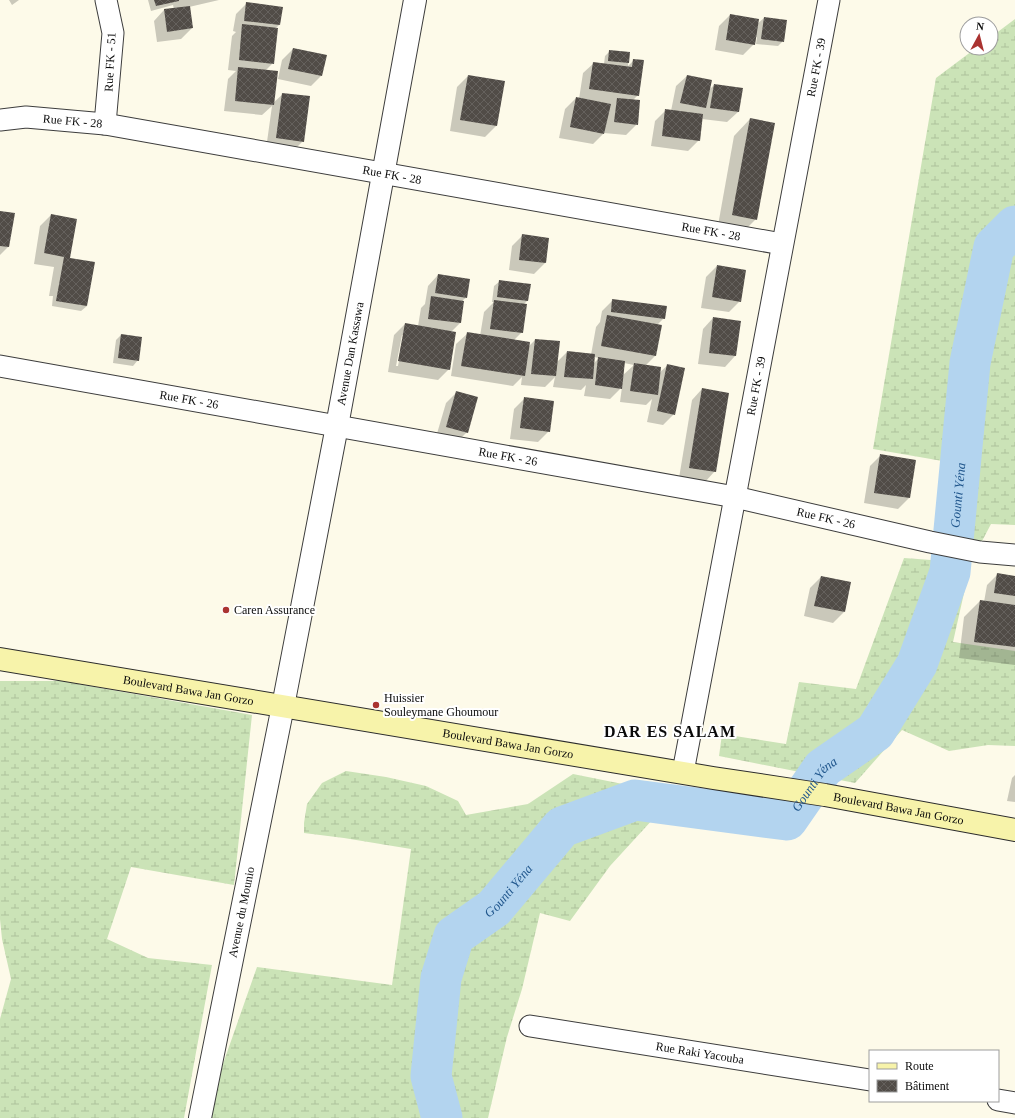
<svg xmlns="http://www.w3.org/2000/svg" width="1015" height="1118" font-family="Georgia,serif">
<defs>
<pattern id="wetland-marsh" width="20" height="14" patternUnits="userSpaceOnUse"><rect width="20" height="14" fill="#cbe3b7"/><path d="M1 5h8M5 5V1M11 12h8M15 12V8" fill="none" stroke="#adc19c"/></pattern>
<pattern id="building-cross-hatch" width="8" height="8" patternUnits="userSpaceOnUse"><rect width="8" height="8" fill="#514c47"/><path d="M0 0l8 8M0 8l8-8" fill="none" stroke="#65615d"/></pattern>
</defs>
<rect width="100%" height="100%" fill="#fdfae9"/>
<g fill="url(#wetland-marsh)">
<polygon points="1015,19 1015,525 991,524 971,562 953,642 1015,651 1015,746 988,745 949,751 902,730 855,783 719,756 722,734 786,744 799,682 856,689 904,558 931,560 942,524 954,463 873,449 936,78 976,48 991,48 991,37"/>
<polygon points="0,681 61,681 252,715 234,885 131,867 107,939 148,958 212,965 184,1118 0,1118 0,1019 11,979 2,939 0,919"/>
<polygon points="346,771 386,777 426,786 458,801 466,815 528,804 573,774 702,800 806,815 799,828 654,818 610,866 570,921 540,913 522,989 507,1037 488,1118 204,1118 257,967 392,985 411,849 344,838 304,833 304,823 307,804 322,783"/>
</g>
<g fill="#0003" fill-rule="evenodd">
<polygon points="9,0 19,0 12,5"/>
<polygon points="148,0 219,0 189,7 192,28 181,39 157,42 154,21 164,10 174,9 173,5 151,11"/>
<polygon points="247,3 281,8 279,25 275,29 273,63 265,71 273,103 283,94 303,141 292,152 266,149 272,106 262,115 224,111 228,79 236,71 228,70 232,36 236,32 233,31 236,14"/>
<polygon points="730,15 757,24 764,18 783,41 778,46 756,44 757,37 755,37 754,44 743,55 715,50 719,26"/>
<polygon points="293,49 321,76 311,86 278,79 282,60"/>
<polygon points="610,51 629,53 628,66 634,60 638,95 633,100 637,124 626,135 604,133 593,144 559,138 565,109 576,98 579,99 583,73 594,63 604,64 605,56"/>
<polygon points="468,76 496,126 485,137 450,131 457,87"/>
<polygon points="687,76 711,81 709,90 714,85 738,112 727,122 702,119 699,140 688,151 651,146 655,121 666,110 671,111 676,86"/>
<polygon points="750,119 756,219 740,235 717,231 734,136"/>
<polygon points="0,212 14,214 8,247 0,255"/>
<polygon points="51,215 69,258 87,306 81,311 52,306 53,296 49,296 54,267 34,264 40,226"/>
<polygon points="523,235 548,239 545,263 534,274 509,270 512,246"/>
<polygon points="717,266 740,301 729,312 701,308 706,277"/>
<path d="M438,275l28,23 -3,2 -3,23 -9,9 -2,37 -11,11 -50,-8 6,-37 11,-11 13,2 3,-18 4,-4 3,-18zM402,335h2l-6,31h-2z"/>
<path d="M500,281l30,4 -3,16 -4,4 -1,27 -9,9 15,6 7,-7 22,22 10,-10 24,3 5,-28 4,-5 2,-11 11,-11 51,18 -7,7 -2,31 -10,10 14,7 9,-8 6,49 -11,11 -16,-3 5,-23 -6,6 -26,-3 2,-15 -12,12 -26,-3 2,-11 -5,5 -28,-3 2,-10 -10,10 -24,-2 1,-8 -9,9 -62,-10 5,-32 11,-10 13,2 4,-24 10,-10h-2l2,-16zM594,357l5,1 -6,6zM624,363l10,2 -12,11z"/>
<polygon points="713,318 740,322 735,356 725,367 698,364 703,329"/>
<polygon points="121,335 138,360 133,366 113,363 116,340"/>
<polygon points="702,389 715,471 705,482 679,478 692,400"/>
<polygon points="457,392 467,432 456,443 436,437 446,403"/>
<polygon points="525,398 549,431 538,442 510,439 514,409"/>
<polygon points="880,456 909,498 898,509 864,503 870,466"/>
<polygon points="998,574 1015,577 1015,665 959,658 964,617 980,601 984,602 987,585"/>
<polygon points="821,577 850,583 844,612 833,623 804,616 810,588"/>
<polygon points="1015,775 1015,802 1007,801 1012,778"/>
</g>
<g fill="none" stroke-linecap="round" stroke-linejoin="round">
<path stroke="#b3d4ef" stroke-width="41" id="s1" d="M442,1118l-11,-42 10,-98 13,-42 40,-28 68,-81 73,-27 152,20 36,-52 52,-36 42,-68 33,-92 20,-209 24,-116 21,-21"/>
</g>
<g fill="url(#building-cross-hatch)">
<polygon points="154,0 179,0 179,1 156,6"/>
<polygon points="246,2 283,7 280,25 244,21"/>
<polygon points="190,6 193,28 167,32 164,9"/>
<polygon points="730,14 759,19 755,45 726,40"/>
<polygon points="764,17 787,20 784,42 761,39"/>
<polygon points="242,24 278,28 274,64 239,60"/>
<polygon points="293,48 327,55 322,76 288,69"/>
<polygon points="609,50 630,52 629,63 608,61"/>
<polygon points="633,59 644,60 639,96 589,89 593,62 632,67"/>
<polygon points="238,67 278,71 274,105 235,101"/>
<polygon points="468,75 505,81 497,126 460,120"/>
<polygon points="687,75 712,80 706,108 680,103"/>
<polygon points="714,84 743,88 739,112 710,108"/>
<polygon points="282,93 310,96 304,142 276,138"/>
<polygon points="576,97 611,104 604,134 570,127"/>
<polygon points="617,98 640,100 638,125 614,122"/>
<polygon points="665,109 703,114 700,141 662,136"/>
<polygon points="750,118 775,123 757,220 732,215"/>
<polygon points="0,211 15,213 9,247 0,246"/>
<polygon points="51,214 77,219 70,258 95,262 87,306 56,301 64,257 44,253"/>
<polygon points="522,234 549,238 546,263 519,260"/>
<polygon points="717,265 746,270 741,302 712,297"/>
<polygon points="438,274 470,279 467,298 435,293"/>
<polygon points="499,280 531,284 528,301 497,297"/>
<polygon points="431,296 464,301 461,323 428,319"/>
<polygon points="612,299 667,306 665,319 611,312"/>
<polygon points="494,300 527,304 523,333 490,329"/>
<polygon points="607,315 662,325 656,356 601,346"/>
<polygon points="713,317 741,321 736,356 709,353"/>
<polygon points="405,323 456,332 450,370 398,361"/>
<polygon points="467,332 530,342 525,376 461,366"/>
<polygon points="121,334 142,337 139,361 118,358"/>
<polygon points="535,339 560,341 556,376 531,374"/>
<polygon points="567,351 595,354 593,379 564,377"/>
<polygon points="598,357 625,361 622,389 595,385"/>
<polygon points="634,363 661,367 658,395 630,391"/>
<polygon points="667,364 685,368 675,415 657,411"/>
<polygon points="702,388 729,393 716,472 689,468"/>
<polygon points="456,391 478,397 468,433 446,427"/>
<polygon points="524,397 554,401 550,432 520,428"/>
<polygon points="880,454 916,460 910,498 874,493"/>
<polygon points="997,573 1015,576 1015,596 994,593"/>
<polygon points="821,576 851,582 845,612 814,606"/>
<polygon points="980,600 1015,605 1015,647 974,642"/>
</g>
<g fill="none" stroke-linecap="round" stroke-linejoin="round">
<g stroke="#3d3d3d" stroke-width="23">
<g id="minor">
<path id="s2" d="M0,120l26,-3 79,7 677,120"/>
<polyline points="105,124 113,33 106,0"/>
<path id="s3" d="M0,366l735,131 195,45 50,10 35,3"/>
<path id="s4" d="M683,772l146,-772"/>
<path id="s5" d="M530,1026l340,54"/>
<polyline points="998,1100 1015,1103"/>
</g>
</g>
<g stroke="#3d3d3d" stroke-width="24">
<g id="tertiary">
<path id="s6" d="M200,1118l83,-412 54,-280 78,-426"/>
</g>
</g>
<g stroke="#2c2c2c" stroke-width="24">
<g id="secondary">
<path id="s7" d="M0,659l713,119 112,17 190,35"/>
</g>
</g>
<use href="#minor" stroke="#fff" stroke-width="21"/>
<use href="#tertiary" stroke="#fff" stroke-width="22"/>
<use href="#secondary" stroke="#f7f3aa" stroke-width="22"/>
</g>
<g fill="#aa3331" stroke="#fff" stroke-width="1.5">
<circle cx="226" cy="610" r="4"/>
<circle cx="376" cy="705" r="4"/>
</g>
<g text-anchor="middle" stroke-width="4" stroke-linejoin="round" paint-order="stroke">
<g font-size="12" fill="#0a0a0a" stroke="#fff">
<text transform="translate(110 62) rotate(-87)" y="4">Rue FK - 51</text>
<text dy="4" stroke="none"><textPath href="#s4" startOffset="717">Rue FK - 39</textPath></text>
<text dy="4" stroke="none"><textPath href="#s2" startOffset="73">Rue FK - 28</textPath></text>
<text dy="4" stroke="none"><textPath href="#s2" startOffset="397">Rue FK - 28</textPath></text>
<text dy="4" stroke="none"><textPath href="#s2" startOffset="721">Rue FK - 28</textPath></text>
<text dy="4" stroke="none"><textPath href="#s6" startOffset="779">Avenue Dan Kassawa</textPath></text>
<text dy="4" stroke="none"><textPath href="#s4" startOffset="393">Rue FK - 39</textPath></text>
<text dy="4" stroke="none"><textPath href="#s3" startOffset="192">Rue FK - 26</textPath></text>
<text dy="4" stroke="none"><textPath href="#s3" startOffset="516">Rue FK - 26</textPath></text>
<text dy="4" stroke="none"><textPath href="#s3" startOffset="840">Rue FK - 26</textPath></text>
<text dy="4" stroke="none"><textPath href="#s7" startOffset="191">Boulevard Bawa Jan Gorzo</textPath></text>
<text dy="4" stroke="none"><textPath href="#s7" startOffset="515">Boulevard Bawa Jan Gorzo</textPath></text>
<text dy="4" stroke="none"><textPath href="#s7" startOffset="911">Boulevard Bawa Jan Gorzo</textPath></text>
<text dy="4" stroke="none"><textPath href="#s6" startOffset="210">Avenue du Mounio</textPath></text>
<text dy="4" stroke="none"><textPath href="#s5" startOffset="172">Rue Raki Yacouba</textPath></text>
</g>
<g font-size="12" fill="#0a0a0a" stroke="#fff" text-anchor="start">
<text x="234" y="614">Caren Assurance</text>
<text x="384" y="702">Huissier<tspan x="384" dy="14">Souleymane Ghoumour</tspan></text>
</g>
<g font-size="13" font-style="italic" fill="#21578d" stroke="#fff">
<text dy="5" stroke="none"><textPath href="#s1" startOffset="953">Gounti Yéna</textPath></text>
<text dy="5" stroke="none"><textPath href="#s1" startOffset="617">Gounti Yéna</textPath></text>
<text dy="5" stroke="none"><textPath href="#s1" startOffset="257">Gounti Yéna</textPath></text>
</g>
<g font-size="16" font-weight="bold" letter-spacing="1" fill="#0a0a0a" stroke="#fff">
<text x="670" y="737">DAR ES SALAM</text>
</g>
</g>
<rect x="869" y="1050" width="130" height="52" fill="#ffffff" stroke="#9d9d9d"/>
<rect x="877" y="1063" width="20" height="6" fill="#f7f3aa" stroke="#9d9d9d"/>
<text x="905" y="1070" font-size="12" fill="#0a0a0a">Route</text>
<rect x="877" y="1080" width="20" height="12" fill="url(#building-cross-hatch)" stroke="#9d9d9d"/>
<text x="905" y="1090" font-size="12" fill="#0a0a0a">Bâtiment</text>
<g transform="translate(979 36) rotate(7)"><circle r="19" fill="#ffffff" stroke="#9d9d9d"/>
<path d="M0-3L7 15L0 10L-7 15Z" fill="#aa3331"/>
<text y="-6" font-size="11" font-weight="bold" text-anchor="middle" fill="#0a0a0a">N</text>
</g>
</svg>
